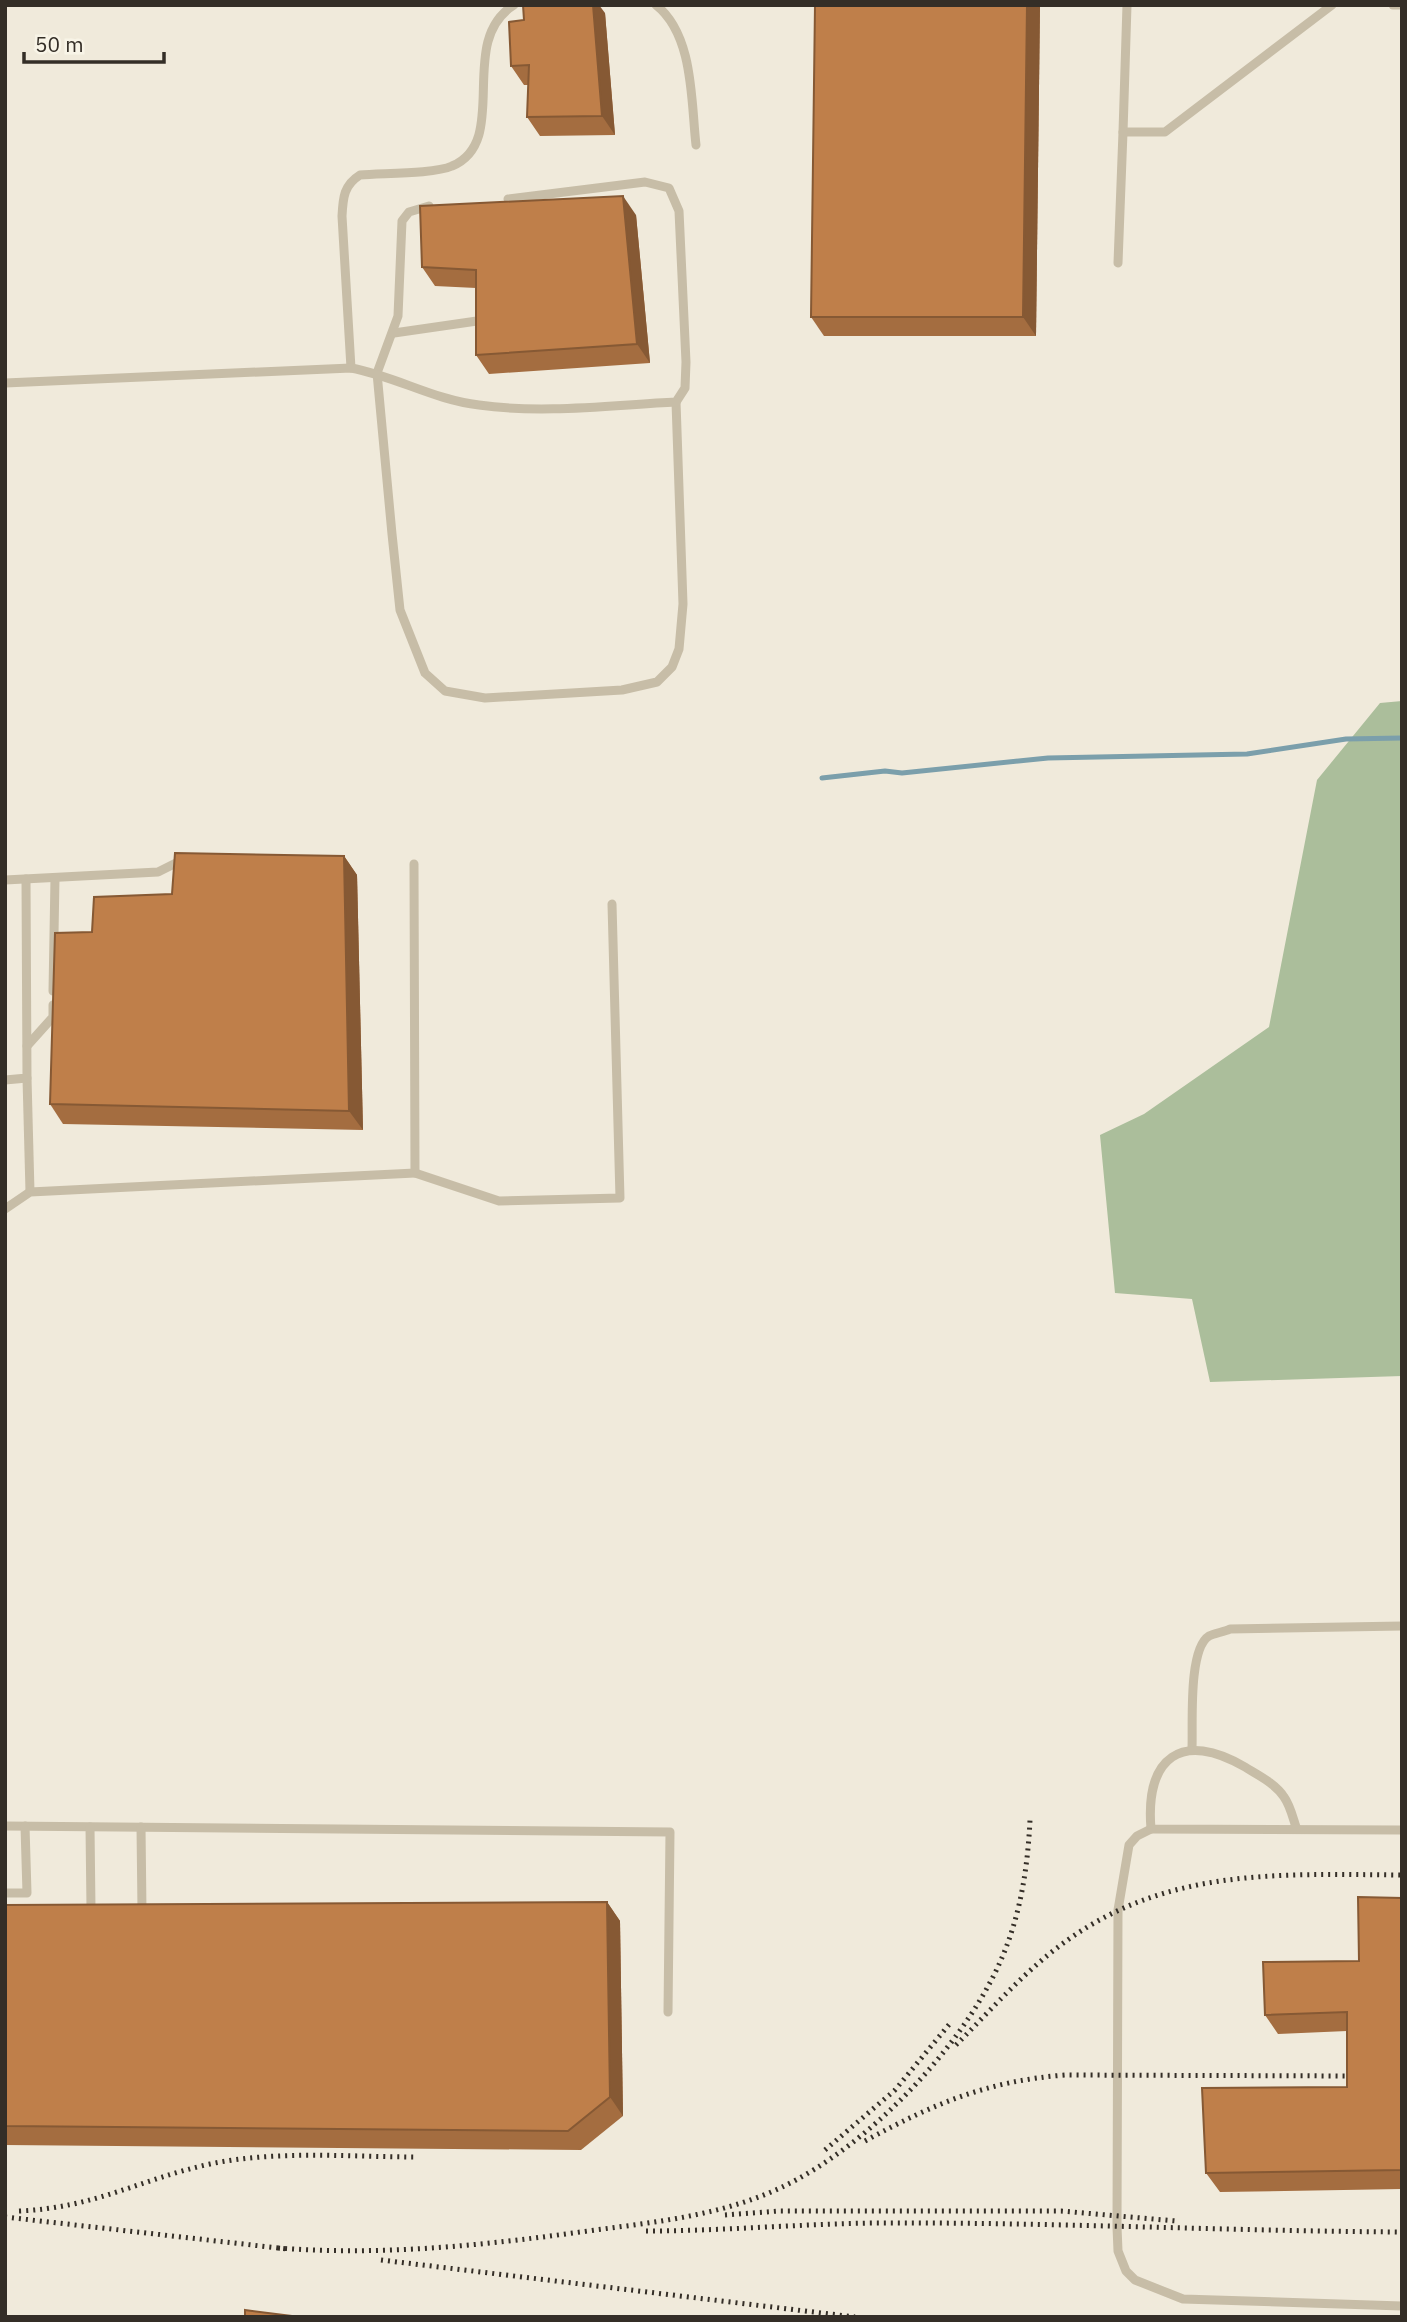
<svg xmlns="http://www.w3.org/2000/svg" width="1407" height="2322" font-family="'IBM Plex Sans',sans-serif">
<rect width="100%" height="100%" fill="#f0eadb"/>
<polygon fill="#abbe9b" points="1402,701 1402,1376 1210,1382 1192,1299 1115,1293 1100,1135 1144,1114 1269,1027 1317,780 1380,703"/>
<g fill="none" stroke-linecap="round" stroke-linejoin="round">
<polyline stroke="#7b9fab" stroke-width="5" points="822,778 885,771 902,773 1048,758 1247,754 1346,739 1402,738"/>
<g stroke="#c7bda7" stroke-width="9">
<path d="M656,5c38,30 35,97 40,140"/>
<polyline points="1127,5 1123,132 1165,132 1332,5"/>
<polyline points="1393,5 1402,5"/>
<polyline points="429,206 409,212 402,221 398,316 377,373 392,534 400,610 425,673 445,691 485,698 622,690 657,682 672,667 679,649 683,604 676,402"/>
<polyline points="1118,263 1123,132"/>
<polyline points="394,333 477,321"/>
<path d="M351,368l-9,-152c1,-19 2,-31 18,-41 23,-2 74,-1 92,-9 60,-25 3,-125 62,-161"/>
<path d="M5,383l346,-15c44,8 83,32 128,37 64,9 133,0 197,-3l9,-14 1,-26 -7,-151 -10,-23 -24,-6 -137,17"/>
<polyline points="5,880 158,872 182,860"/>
<polyline points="53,991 55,878"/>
<polyline points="27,1046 53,1017 53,1005"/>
<polyline points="27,1078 30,1192"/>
<polyline points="5,1080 27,1078 26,879"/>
<polyline points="415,1173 499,1201 620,1198 612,904"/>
<polyline points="5,1209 30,1192 415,1173 414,864"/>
<path d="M1192,1748c1,-24 -4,-99 17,-112 6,-3 15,-4 21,-7l172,-3"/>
<polyline points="5,1826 670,1832 668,2012"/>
<polyline points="90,1827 91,1909"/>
<polyline points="141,1827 142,1911"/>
<path d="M1296,1827c-3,-9 -6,-22 -12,-30 -8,-13 -26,-22 -39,-30 -63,-37 -100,-10 -94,62l251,1"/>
<polyline points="1151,1829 1137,1836 1129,1845 1118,1910 1117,2227 1118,2251 1126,2271 1135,2280 1183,2299 1402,2306"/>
<polyline points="5,1893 27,1893 25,1826"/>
</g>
<g stroke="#342e27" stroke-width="5" stroke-dasharray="2 5" stroke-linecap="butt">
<path d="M956,2045c30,-30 59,-63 92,-90 107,-88 224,-81 354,-80"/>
<path d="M865,2141c68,-37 122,-60 200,-66l291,1"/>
<polyline points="825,2150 895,2090 952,2021"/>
<path d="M19,2211c75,-3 122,-32 191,-47 67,-14 139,-7 207,-7"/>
<polyline points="725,2215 779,2211 1061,2211 1176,2221"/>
<polyline points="5,2217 287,2249"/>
<path d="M646,2231c76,0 151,-7 227,-8 176,-1 353,8 529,9"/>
<path d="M278,2248c109,8 209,-3 317,-18 62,-8 127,-15 185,-42 89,-41 193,-150 227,-243 15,-40 21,-83 23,-125"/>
<polyline points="381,2260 855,2317"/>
</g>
</g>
<g fill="#a46d40">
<polygon points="815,5 1040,5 1036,336 824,336 811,317"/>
<polygon points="605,13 615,135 540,136 527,117 528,85 524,85 511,66"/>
<polygon points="636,215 650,363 489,374 476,355 476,288 435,286 422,267"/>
<polygon points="344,856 357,875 363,1130 63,1124 50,1104 92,932 172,894"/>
<polygon points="1402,1898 1402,2189 1220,2192 1206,2173 1347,2087 1347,2031 1278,2034 1265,2015 1359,1961"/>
<polygon points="607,1902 620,1921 623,2116 581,2150 5,2145 5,1905"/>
</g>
<g fill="#865934">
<polygon points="593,5 599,5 605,13 615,135 602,116"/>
<polygon points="1027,5 1040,5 1036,336 1023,317"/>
<polygon points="623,196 636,215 650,363 637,344"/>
<polygon points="344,856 357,875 363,1130 349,1111"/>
<polygon points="607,1902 620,1921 623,2116 610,2097"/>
</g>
<g fill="#bf7f4a" stroke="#865934" stroke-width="2">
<polygon points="523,5 593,5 602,116 527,117 529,65 511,66 509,22 524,20"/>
<polygon points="815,5 1027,5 1023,317 811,317"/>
<polygon points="623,196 637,344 476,355 476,270 422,267 420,206"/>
<polygon points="175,853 344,856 349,1111 50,1104 55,933 92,932 94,897 172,894"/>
<polygon points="1358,1897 1402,1898 1402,2170 1206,2173 1202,2088 1347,2087 1347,2012 1265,2015 1263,1962 1359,1961"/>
<polygon points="607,1902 610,2097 568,2131 5,2126 5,1905"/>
<polygon points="245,2310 300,2317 245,2317"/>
</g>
<rect width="1407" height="2322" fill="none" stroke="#342e27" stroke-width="14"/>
<path d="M24 52v10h140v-10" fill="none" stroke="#342e27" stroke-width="3.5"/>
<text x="35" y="52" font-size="21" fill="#342e27" stroke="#f8f4e7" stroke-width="5" paint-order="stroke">50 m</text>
</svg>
